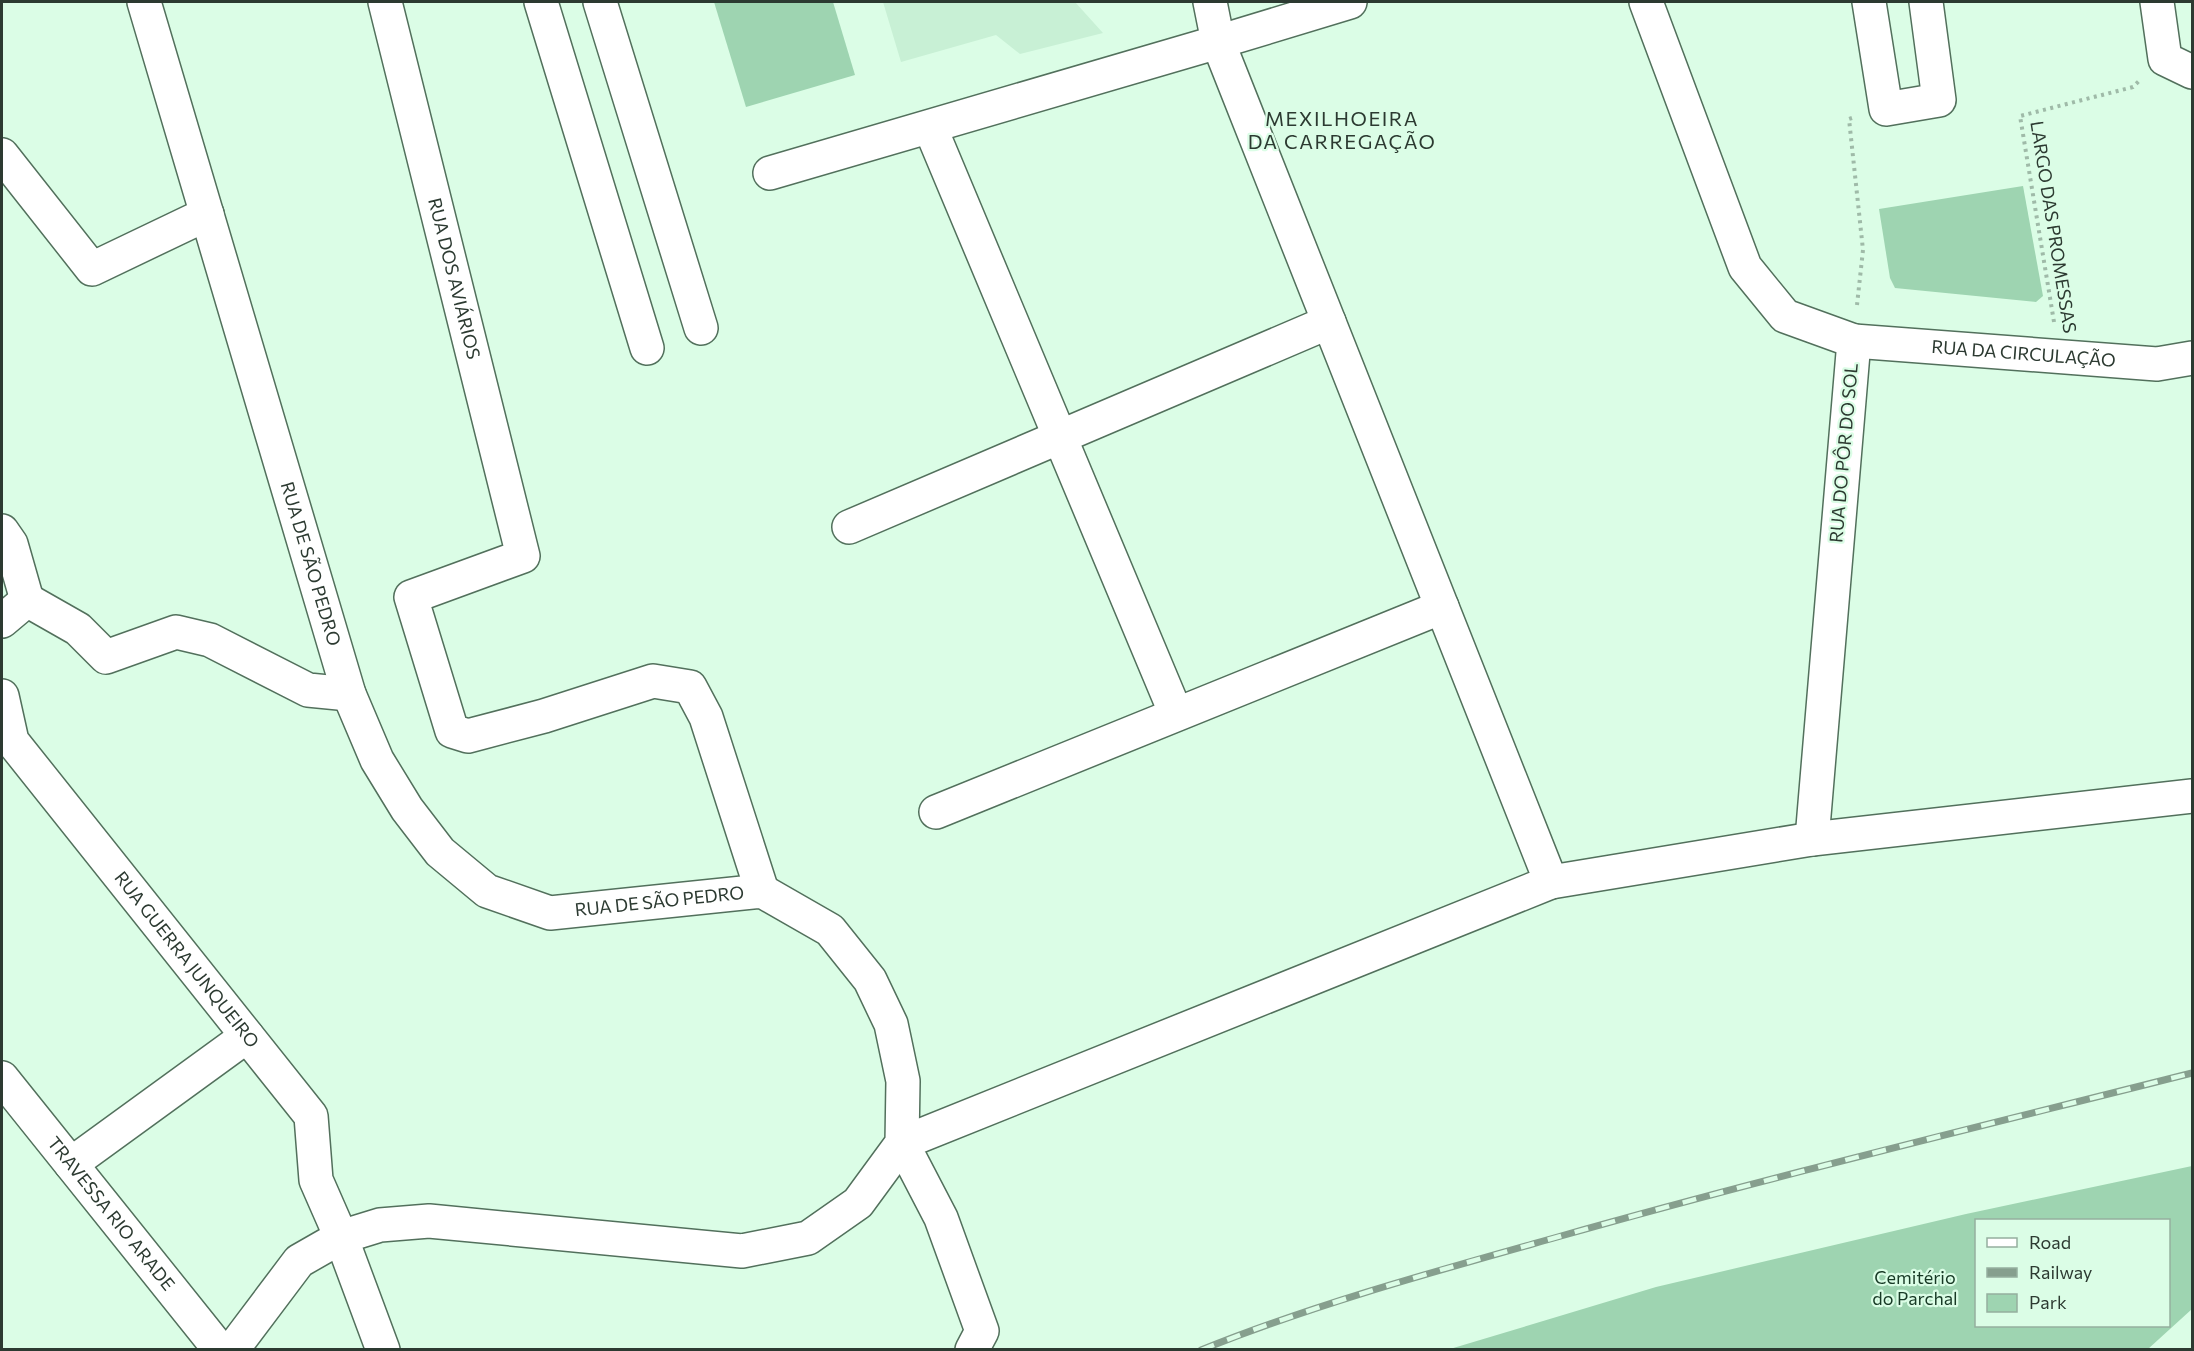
<svg xmlns="http://www.w3.org/2000/svg" width="2194" height="1351" font-family="Commissioner,sans-serif">
<rect width="100%" height="100%" fill="#dbfde6"/>
<polygon fill="#c8f0d5" points="883,2 1075,2 1103,33 1020,54 996,35 901,62"/>
<g fill="#9ed4b1" fill-rule="evenodd">
<polygon points="714,2 833,2 855,75 746,107"/>
<polygon points="2023,186 2043,296 2036,302 1895,288 1890,278 1879,209"/>
<path d="M2192,1166v143l-44,40h-698l206,-62 310,-73zM1976,1220h192v106h-192z"/>
</g>
<g fill="none" stroke-linecap="round" stroke-linejoin="round">
<g stroke="#52705c" stroke-width="36">
<g id="minor">
<path id="s1" d="M144,2l205,692 28,66 30,49 33,43 47,39 63,22 212,-22 68,39 40,50 21,44 12,57 -1,62 -44,60 -50,35 -66,13 -313,-30 -49,4 -39,12 -42,24 -67,89"/>
<path id="s2" d="M385,2l138,554 -112,41 41,134 16,5 76,-20 109,-35 37,6 16,30 56,174"/>
<polyline points="541,2 647,348"/>
<polyline points="600,2 701,328"/>
<polyline points="1646,2 1745,267 1785,316 1854,341 1812,839"/>
<polyline points="1869,2 1886,109 1939,100 1926,2"/>
<polyline points="2157,2 2165,59 2192,72"/>
<polyline points="930,127 1176,714"/>
<polyline points="2,155 92,269 207,214"/>
<polyline points="770,173 1218,42 1350,2"/>
<path id="s3" d="M1854,341l303,23 35,-6"/>
<polyline points="849,527 1329,322"/>
<polyline points="2,531 11,544 27,600"/>
<polyline points="27,600 78,629 106,657 176,632 210,640 308,690 349,694"/>
<polyline points="2,621 27,600"/>
<path id="s4" d="M2,696l10,45 299,375 5,64 25,57 42,113"/>
<polyline points="936,812 1442,607"/>
<polyline points="1551,882 1812,839 2192,796"/>
<path id="s5" d="M2,1078l218,272"/>
<polyline points="71,1164 247,1036"/>
<polyline points="972,1350 982,1331 941,1218 902,1143 1551,882 1218,42 1210,2"/>
</g>
</g>
<g stroke="#9fbaa8" stroke-width="4" stroke-dasharray="3 4.5" stroke-linecap="butt">
<polyline points="1852,118 1849,119 1863,250 1857,305"/>
<polyline points="2054,322 2020,116 2133,87 2139,81"/>
</g>
<use href="#minor" stroke="#fff" stroke-width="33"/>
<g stroke="#869f8e" stroke-width="7">
<path id="rail" d="M1201,1350c117,-47 239,-80 360,-114 209,-59 421,-110 631,-163"/>
</g>
<use href="#rail" stroke="#dbfde6" stroke-width="4.5" stroke-dasharray="14" stroke-linecap="butt"/>
</g>
<g text-anchor="middle" stroke-width="4.5" stroke-linejoin="round" paint-order="stroke">
<g font-size="18" fill="#2c3a31" stroke="#dbfde6">
<text transform="translate(2053 227) rotate(81)" y="6">LARGO DAS PROMESSAS</text>
<text dy="6" stroke="none"><textPath href="#s2" startOffset="285">RUA DOS AVIÁRIOS</textPath></text>
<text dy="6" stroke="none"><textPath href="#s3" startOffset="170">RUA DA CIRCULAÇÃO</textPath></text>
<text transform="translate(1844 453) rotate(-85)" y="6">RUA DO PÔR DO SOL</text>
<text dy="6" stroke="none"><textPath href="#s1" startOffset="586">RUA DE SÃO PEDRO</textPath></text>
<text dy="6" stroke="none"><textPath href="#s1" startOffset="1143">RUA DE SÃO PEDRO</textPath></text>
<text dy="6" stroke="none"><textPath href="#s4" startOffset="326">RUA GUERRA JUNQUEIRO</textPath></text>
<text dy="6" stroke="none"><textPath href="#s5" startOffset="174">TRAVESSA RIO ARADE</textPath></text>
</g>
<g font-size="18" fill="#173925" stroke="#dbfde6">
<text x="1915" y="1284">Cemitério<tspan x="1915" dy="21">do Parchal</tspan></text>
</g>
<g font-size="20" letter-spacing="1.5" fill="#2c3a31" stroke="#dbfde6">
<text x="1342" y="126">MEXILHOEIRA<tspan x="1342" dy="23">DA CARREGAÇÃO</tspan></text>
</g>
</g>
<rect width="2194" height="1351" fill="none" stroke="#2c3a31" stroke-width="6"/>
<rect x="1975" y="1219" width="195" height="108" fill="#dbfde6" stroke="#95af9e" stroke-width="1.5"/>
<rect x="1987" y="1238" width="30" height="9" fill="#ffffff" stroke="#95af9e" stroke-width="1.5"/>
<text x="2029" y="1249" font-size="18" fill="#2c3a31">Road</text>
<rect x="1987" y="1268" width="30" height="9" fill="#869f8e" stroke="#95af9e" stroke-width="1.5"/>
<text x="2029" y="1279" font-size="18" fill="#2c3a31">Railway</text>
<rect x="1987" y="1294" width="30" height="18" fill="#9ed4b1" stroke="#95af9e" stroke-width="1.5"/>
<text x="2029" y="1309" font-size="18" fill="#2c3a31">Park</text>
</svg>
